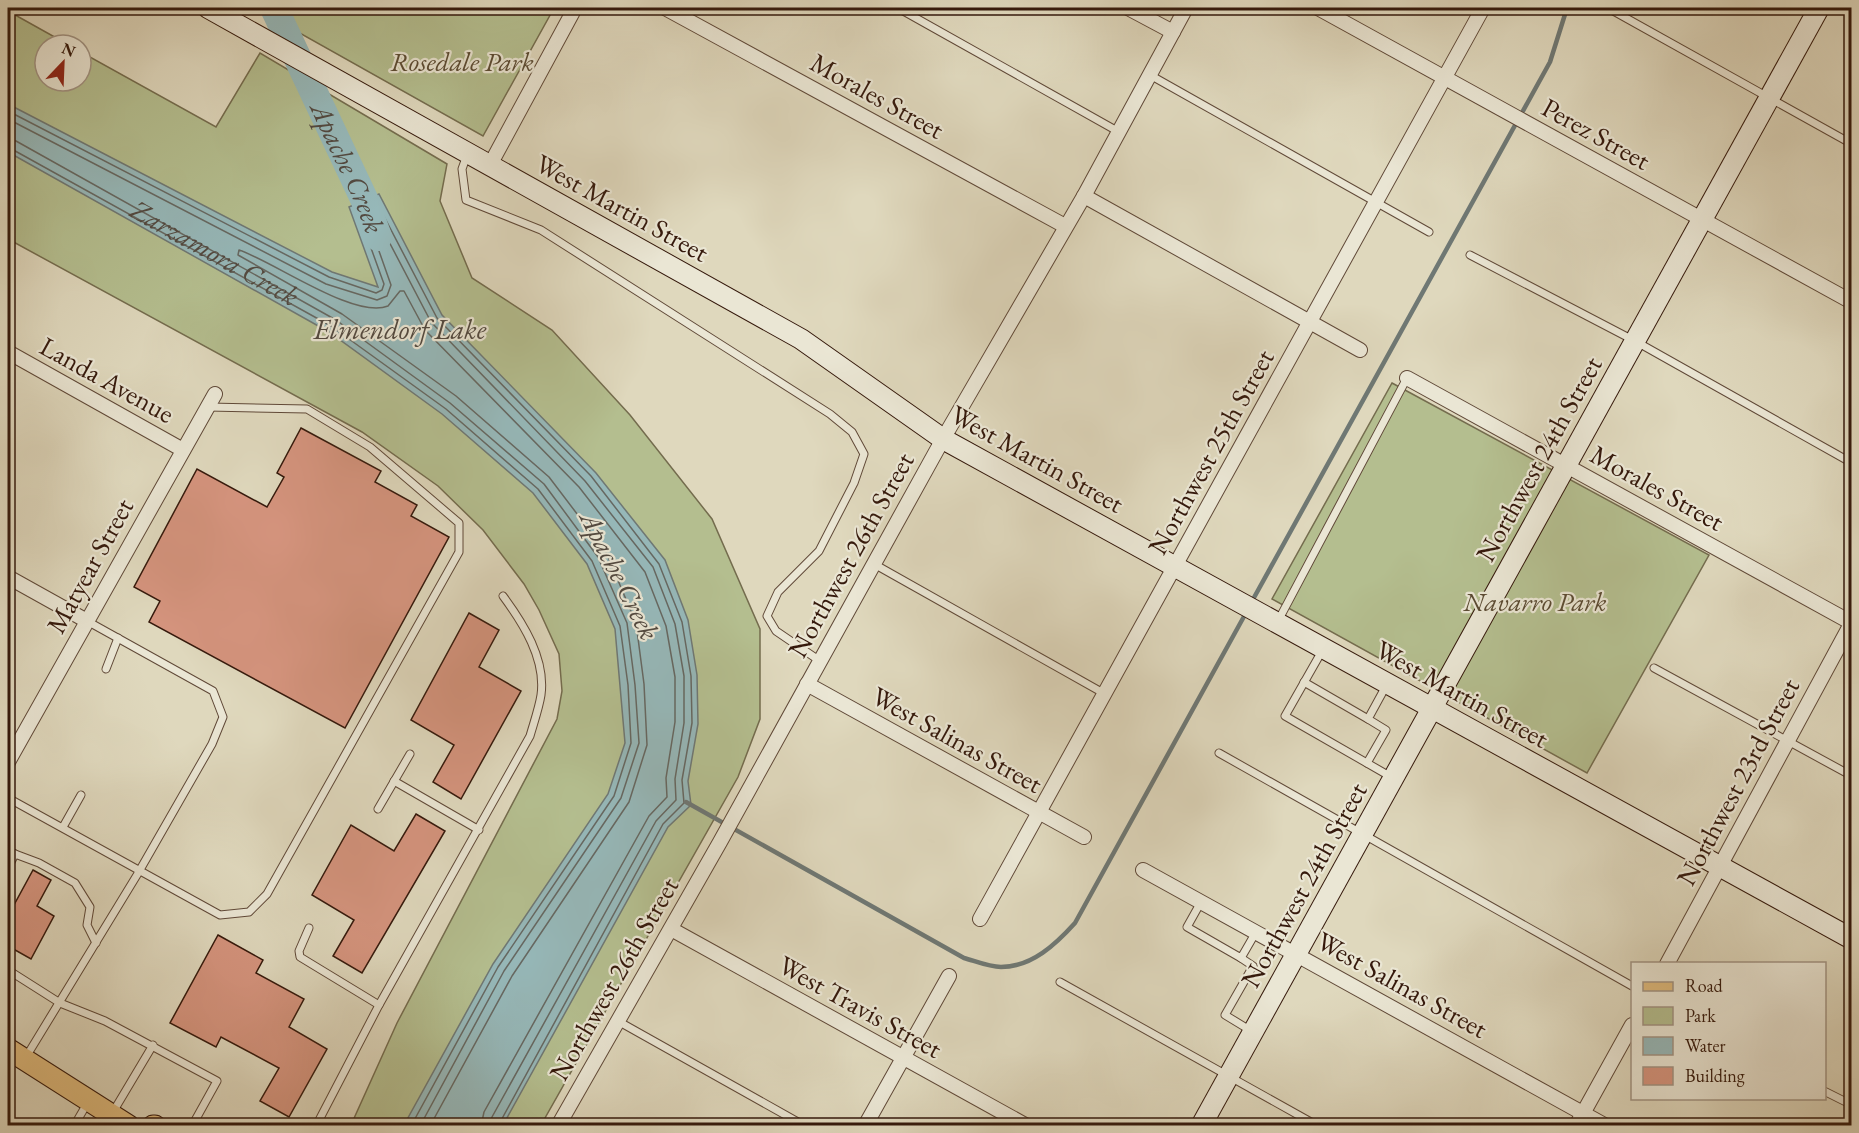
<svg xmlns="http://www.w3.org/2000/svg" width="1859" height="1133" font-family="'EB Garamond',serif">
<rect width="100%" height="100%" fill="#dfd8bd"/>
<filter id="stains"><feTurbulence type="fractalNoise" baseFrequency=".00333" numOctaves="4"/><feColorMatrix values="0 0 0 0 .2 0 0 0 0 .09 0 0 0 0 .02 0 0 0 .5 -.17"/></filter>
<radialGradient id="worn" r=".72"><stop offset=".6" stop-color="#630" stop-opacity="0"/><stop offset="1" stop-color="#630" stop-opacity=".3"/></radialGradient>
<g fill="#b4be8f" stroke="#746c4e" stroke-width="1.5">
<polygon points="255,8 554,8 483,136"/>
<polygon points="8,11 69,45 45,45 45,81 81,81 81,52 216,127 260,53 447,164 440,201 472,278 552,330 630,415 712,519 760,629 760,719 738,777 541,1125 351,1125 397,1023 557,719 562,691 559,654 539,610 524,584 483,530 438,486 362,432 8,239"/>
<polygon points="1392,383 1709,555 1587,773 1272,599"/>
</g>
<polygon fill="#96b8b9" stroke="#6f7874" stroke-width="1.5" points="8,104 332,272 378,287 349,207 379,194 442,315 596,473 665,560 688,620 697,675 698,724 688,781 691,805 668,827 503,1125 404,1125 493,964 608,794 625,743 615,629 587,564 533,493 442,414 329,332 8,152"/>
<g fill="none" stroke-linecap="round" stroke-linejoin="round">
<g stroke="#666862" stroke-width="1.5">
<polyline points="8,111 329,277 376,293 382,290 384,284 358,212 377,203 437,318 591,476 659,564 682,622 691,676 692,723 682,780 684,803 663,824 498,1126"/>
<polyline points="8,119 326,284 377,300 387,296 391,285 367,217 369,214 374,213 431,322 585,481 653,567 675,624 684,676 684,723 675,779 676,800 656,821 492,1117 490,1126"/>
<path id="s1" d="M8,140l8,1 320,179 114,83 94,81 54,73 29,66 8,62 4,58 -18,55 -117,173 -84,155"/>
<polyline points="8,147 331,326 446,409 538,489 592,561 620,626 628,685 631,743 614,796 498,967 411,1126"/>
<path d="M430,1126l82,-150 117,-174 18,-57 -3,-61 -8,-61 -30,-71 -57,-75 -93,-81 -114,-82 -104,-59 1,-5c34,11 116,70 149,56l12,-15h4l21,39 154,157 66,85 21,54 9,51v45l-9,56 1,19 -18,19 -165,296 -3,14"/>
</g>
<g stroke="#6f7874" stroke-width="4.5">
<polyline points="1251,603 1550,62 1567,8"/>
<path d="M686,802l278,156c11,3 25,9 37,9 31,0 55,-23 74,-44l172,-312"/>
</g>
<path stroke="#96b8b9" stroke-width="28" id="s2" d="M274,8l91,193 13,36"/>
</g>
<g fill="#d5947e" stroke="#35190c" stroke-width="1.5">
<polygon points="301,428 381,471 375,482 417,505 411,516 449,537 345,728 149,622 160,601 134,587 197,469 267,507 284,477 277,473"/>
<polygon points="469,613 499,630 479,667 521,691 461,799 433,782 454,745 411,720"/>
<polygon points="416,814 445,831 362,973 333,956 354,920 312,895 351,825 394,851"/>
<polygon points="33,870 51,880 37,906 54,916 31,959 8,946 8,916"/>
<polygon points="218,935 263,960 256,973 304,999 289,1027 327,1049 289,1117 260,1101 279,1068 221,1037 216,1047 170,1023"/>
</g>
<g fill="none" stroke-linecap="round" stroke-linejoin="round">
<g stroke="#604938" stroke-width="9">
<g id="lane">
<polyline points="898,8 1119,132"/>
<polyline points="1608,8 1852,144"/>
<polyline points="1150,75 1429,232"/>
<polyline points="467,155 462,169 466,200 541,230 830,414 852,432 864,454 854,483 819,551 778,592 767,616 776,631 820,661"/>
<polyline points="1470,255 1635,341 1852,463"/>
<polyline points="874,564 1105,694"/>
<polyline points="1278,621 1407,378"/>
<polyline points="1322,651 1285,716 1393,778"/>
<polyline points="1654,668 1852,776"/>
<polyline points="106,669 118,638"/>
<polyline points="1304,682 1368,719"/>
<polyline points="1219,753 1632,986"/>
<polyline points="1367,763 1386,730 1368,719 1386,686"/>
<polyline points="394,781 479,830"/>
<polyline points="8,798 220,915 249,912 267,894 459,552 459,523 370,447 307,409 208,407"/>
<polyline points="378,809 410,754"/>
<polyline points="63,827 81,795"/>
<polyline points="8,850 15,854 8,868"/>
<polyline points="15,854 39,863 75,883 90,907 87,925 96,943"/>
<polyline points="1201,902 1187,927 1241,958 1256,932"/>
<polyline points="309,928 299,951 300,957 379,1005"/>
<polyline points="1241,958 1253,966 1225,1015 1253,1032"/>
<polyline points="8,970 60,1003 105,1021 217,1081 192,1126"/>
<polyline points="1060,982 1318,1126"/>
<polyline points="616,1020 805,1126"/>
<polyline points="26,1057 137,875 212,744 223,717 213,691 87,621"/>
<polyline points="1824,1091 1852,1105"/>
<polyline points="113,1112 153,1045"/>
<polyline points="74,1126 88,1102"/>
<path d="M316,1126l63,-121 151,-269c4,-14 9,-28 11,-41 5,-36 -18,-72 -38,-99"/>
</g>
</g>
<g stroke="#604938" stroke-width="16">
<g id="street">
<polyline points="665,8 1065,226"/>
<polyline points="1128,8 1173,32"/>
<polyline points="1318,8 1852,302"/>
<polyline points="490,165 575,8"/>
<polyline points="1084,196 1360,350"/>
<polyline points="8,352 183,450"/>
<polyline points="1407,378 1852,623"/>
<polyline points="8,577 87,621"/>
<polyline points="807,684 1084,837"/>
<polyline points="8,762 215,394"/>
<polyline points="1143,870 1606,1126"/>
<polyline points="980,919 1483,8"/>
<polyline points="671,929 1027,1126"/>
<polyline points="1667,964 1852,622"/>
<polyline points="558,1126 720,842 943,439 1084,196 1186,8"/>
<polyline points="865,1126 949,976"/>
<polyline points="1576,1126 1632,1025"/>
</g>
</g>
<g stroke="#35190c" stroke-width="22">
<g id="secondary">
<polyline points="208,8 801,339 943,439 1852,939"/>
<polyline points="1201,1126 1819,8"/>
</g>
</g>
<g stroke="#35190c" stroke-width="23">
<g id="primary">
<polyline points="8,1049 129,1126"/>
<polyline points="153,1126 155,1126"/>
</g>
</g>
<use href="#lane" stroke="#eae6d4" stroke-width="7"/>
<use href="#street" stroke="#eae6d4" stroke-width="14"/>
<use href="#secondary" stroke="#eae6d4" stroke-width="20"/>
<use href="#primary" stroke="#e0bc7e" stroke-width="21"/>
</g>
<g text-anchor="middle" stroke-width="4.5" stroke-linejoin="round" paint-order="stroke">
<g font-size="27" font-style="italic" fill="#5b4b33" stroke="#eae6d4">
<text x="462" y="71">Rosedale Park</text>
<text x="1535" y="611">Navarro Park</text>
</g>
<g font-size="27" fill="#35190c" stroke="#eae6d4">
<text transform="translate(877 96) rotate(29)" y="9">Morales Street</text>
<text transform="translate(1596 134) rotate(29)" y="9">Perez Street</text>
<text transform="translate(622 208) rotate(29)" y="9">West Martin Street</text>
<text transform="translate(107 380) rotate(29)" y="9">Landa Avenue</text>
<text transform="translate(1211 452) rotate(-61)" y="9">Northwest 25th Street</text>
<text transform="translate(1037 459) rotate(29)" y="9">West Martin Street</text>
<text transform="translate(1539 459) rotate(-61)" y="9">Northwest 24th Street</text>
<text transform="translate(1657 488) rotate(29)" y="9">Morales Street</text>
<text transform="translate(851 555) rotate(-61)" y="9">Northwest 26th Street</text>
<text transform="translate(90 566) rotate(-61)" y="9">Matyear Street</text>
<text transform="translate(1462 694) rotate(29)" y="9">West Martin Street</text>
<text transform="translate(957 740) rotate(29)" y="9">West Salinas Street</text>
<text transform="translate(1738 782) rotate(-62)" y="9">Northwest 23rd Street</text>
<text transform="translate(1304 885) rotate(-61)" y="9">Northwest 24th Street</text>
<text transform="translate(614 979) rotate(-60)" y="9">Northwest 26th Street</text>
<text transform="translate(1402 985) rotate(29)" y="9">West Salinas Street</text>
<text transform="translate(860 1007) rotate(29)" y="9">West Travis Street</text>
</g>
<g font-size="28" font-style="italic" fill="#524940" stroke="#eae6d4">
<text dy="10" stroke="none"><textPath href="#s2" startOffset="176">Apache Creek</textPath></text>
<text dy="10" stroke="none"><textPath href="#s1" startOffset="236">Zarzamora Creek</textPath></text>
<text x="400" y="339">Elmendorf Lake</text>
<text transform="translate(620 575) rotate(63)" y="10">Apache Creek</text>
</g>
</g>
<rect width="1859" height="1133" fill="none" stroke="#dfd8bd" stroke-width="30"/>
<rect x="9" y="9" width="1841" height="1115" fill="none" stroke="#35190c" stroke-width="3"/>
<rect x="15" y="15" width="1829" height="1103" fill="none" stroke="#35190c" stroke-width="1.5"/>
<rect x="1631" y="962" width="195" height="138" fill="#eae6d4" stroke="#a29484" stroke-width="1.5"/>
<rect x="1643" y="982" width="30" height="9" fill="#e0bc7e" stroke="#a29484" stroke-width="1.5"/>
<text x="1685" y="992" font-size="18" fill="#35190c">Road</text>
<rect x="1643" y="1007" width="30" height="18" fill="#b4be8f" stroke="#a29484" stroke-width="1.5"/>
<text x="1685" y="1022" font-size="18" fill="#35190c">Park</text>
<rect x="1643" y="1037" width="30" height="18" fill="#96b8b9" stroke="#a29484" stroke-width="1.5"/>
<text x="1685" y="1052" font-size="18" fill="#35190c">Water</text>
<rect x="1643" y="1067" width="30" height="18" fill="#d5947e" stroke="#a29484" stroke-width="1.5"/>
<text x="1685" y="1082" font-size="18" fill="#35190c">Building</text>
<g transform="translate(63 63) rotate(23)"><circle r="28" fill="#eae6d4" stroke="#a29484" stroke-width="1.5"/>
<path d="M0-4.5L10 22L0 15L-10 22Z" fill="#8f2418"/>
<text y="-9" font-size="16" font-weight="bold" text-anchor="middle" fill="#35190c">N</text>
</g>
<rect width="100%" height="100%" filter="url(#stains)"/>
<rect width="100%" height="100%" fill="url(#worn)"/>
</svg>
